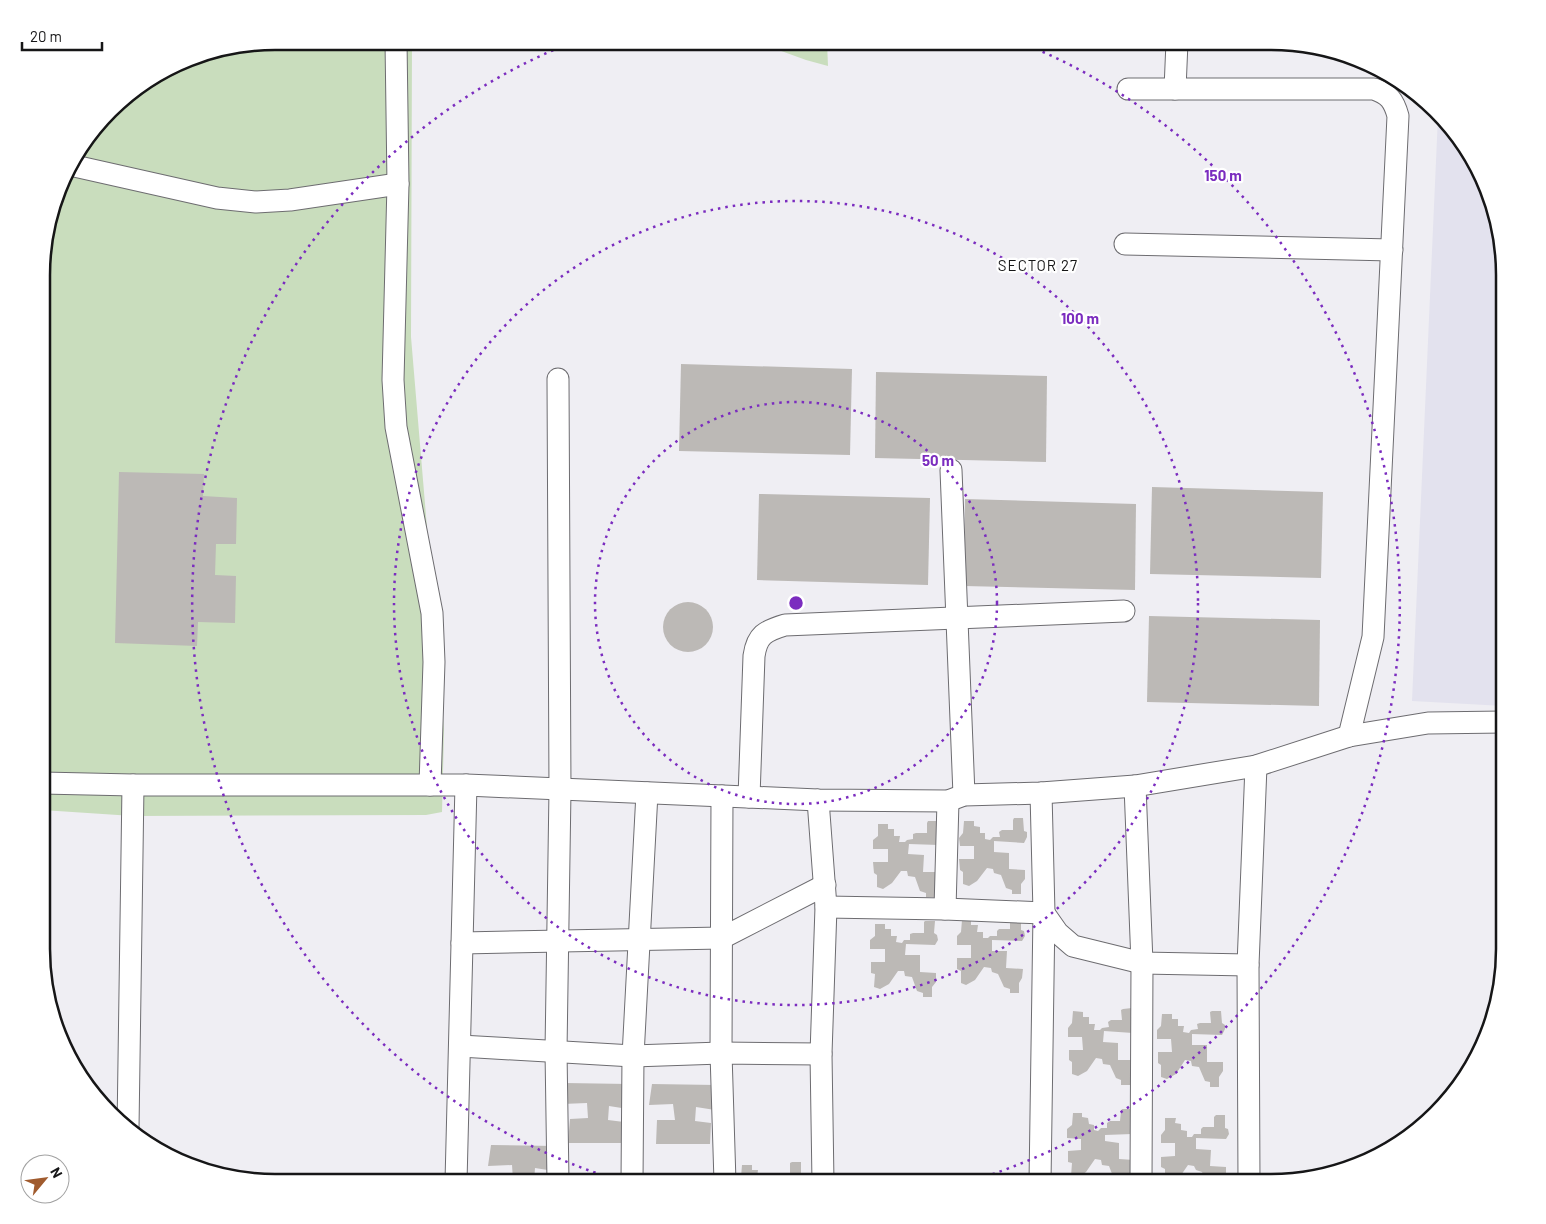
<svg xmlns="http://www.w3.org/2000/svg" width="1546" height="1224" font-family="Barlow,sans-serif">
<rect width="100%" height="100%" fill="#efeef3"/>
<polygon fill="#e3e2ee" points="1438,116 1487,185 1505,275 1504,706 1412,701"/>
<g fill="#c9ddbd">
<polygon points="275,41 412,41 411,337 444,730 442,812 426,815 133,816 42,810 43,244 72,158 121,99 199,54"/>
<polygon points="754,41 827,42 828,66 806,60"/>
</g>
<g fill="#bcb9b6">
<polygon points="681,364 852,369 850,455 679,451"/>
<polygon points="876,372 1047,376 1046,462 875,458"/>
<polygon points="119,472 204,474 203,496 237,498 236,544 216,544 215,575 236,576 235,623 198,622 197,646 115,643"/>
<polygon points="1152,487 1323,492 1321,578 1150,574"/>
<polygon points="759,494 930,498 928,585 757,580"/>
<polygon points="965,499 1136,504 1135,590 964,586"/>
<circle cx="688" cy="627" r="25"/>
<polygon points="1149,616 1320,620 1319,706 1147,702"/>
<polygon points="1014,818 1023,818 1024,831 1027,832 1027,837 1024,843 994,841 994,852 1009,853 1009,869 1025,870 1025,879 1021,884 1021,894 1012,894 1012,890 1006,888 1001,875 994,873 993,869 987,868 977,881 969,886 963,884 963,872 960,870 959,859 974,859 974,846 960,846 959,838 963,833 964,821 974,821 974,826 980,827 980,833 985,833 985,839 990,840 993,837 1000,837 999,832 1002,830 1013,830 1013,820"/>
<polygon points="928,821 938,821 939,845 909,844 908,854 924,855 923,872 939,872 936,897 926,897 926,893 920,891 915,877 908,876 907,871 901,871 892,883 883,889 877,887 877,875 874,873 873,862 888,862 888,849 873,849 873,840 878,836 878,824 888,824 888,829 894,829 894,836 900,836 899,842 905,842 907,840 913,839 913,834 916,833 927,833 927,823"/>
<polygon points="1021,917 1021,930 1024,931 1025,936 1022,941 992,940 992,951 1007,951 1006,968 1023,969 1022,978 1019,983 1019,993 1010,993 1010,989 1004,987 998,974 992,972 991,968 984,967 975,980 966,985 961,983 961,971 957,969 957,958 971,958 971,945 957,945 957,936 961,932 962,920 971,920 971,925 978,925 977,932 983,932 983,938 988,938 990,936 997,936 997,931 999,929 1010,929 1010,919"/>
<polygon points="925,921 935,921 934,933 937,935 938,940 935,945 906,944 905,955 920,955 920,972 936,973 936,982 932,987 932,997 923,997 923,993 917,991 912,977 905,976 904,971 898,971 889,984 880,989 874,987 875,974 871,973 871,962 885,962 885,949 870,949 870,940 875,936 875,924 885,924 885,929 891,929 891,936 897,936 896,942 902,943 904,940 910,940 910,934 913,933 924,933 924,922"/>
<polygon points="1132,1008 1133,1033 1104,1031 1103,1042 1118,1043 1118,1060 1134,1060 1134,1069 1130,1074 1130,1085 1121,1085 1121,1080 1116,1078 1110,1065 1103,1064 1102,1059 1096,1058 1087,1071 1078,1076 1072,1074 1072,1062 1069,1060 1069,1050 1083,1050 1082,1037 1068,1037 1068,1028 1072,1023 1073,1011 1083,1012 1083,1017 1089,1017 1089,1024 1095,1024 1094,1030 1100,1030 1102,1028 1109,1027 1108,1022 1111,1020 1122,1020 1121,1010 1123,1009"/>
<polygon points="1212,1011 1221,1011 1222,1023 1225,1025 1225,1029 1222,1035 1192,1034 1192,1045 1207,1045 1207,1062 1223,1062 1223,1071 1219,1077 1219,1087 1210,1087 1210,1082 1205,1081 1199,1067 1192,1066 1191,1061 1185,1060 1176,1074 1167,1079 1161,1077 1161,1065 1158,1063 1158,1052 1172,1052 1171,1039 1157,1039 1157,1030 1161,1026 1162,1014 1172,1014 1172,1019 1178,1019 1178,1026 1184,1026 1183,1032 1189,1033 1191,1030 1198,1029 1197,1024 1200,1023 1211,1023 1210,1012"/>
<polygon points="565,1083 629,1084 628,1109 609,1106 608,1120 624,1122 623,1143 568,1143 570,1119 588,1118 587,1103 562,1104"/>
<polygon points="652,1084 716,1085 715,1110 696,1107 695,1121 711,1123 710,1144 656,1144 657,1120 675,1120 673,1104 649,1105"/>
<polygon points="1122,1109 1131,1109 1132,1134 1105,1135 1105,1141 1119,1143 1119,1159 1134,1160 1133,1170 1129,1175 1129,1183 1120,1183 1114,1179 1109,1166 1102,1165 1101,1160 1095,1159 1086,1172 1077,1178 1071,1176 1072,1163 1068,1162 1068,1151 1081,1150 1081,1139 1067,1138 1067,1129 1072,1125 1073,1113 1082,1113 1082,1117 1088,1118 1089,1124 1094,1125 1094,1130 1098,1131 1101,1128 1107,1128 1107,1123 1110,1121 1120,1121 1121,1111"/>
<polygon points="1216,1115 1225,1115 1225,1128 1228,1129 1229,1134 1226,1139 1196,1138 1196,1149 1211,1150 1210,1166 1226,1167 1226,1176 1223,1183 1207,1183 1202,1172 1196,1170 1194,1166 1188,1165 1179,1178 1172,1183 1165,1181 1165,1169 1161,1167 1161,1157 1175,1156 1175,1143 1161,1143 1161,1135 1165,1130 1165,1118 1176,1118 1175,1123 1181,1124 1181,1130 1187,1131 1187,1137 1192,1137 1194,1134 1201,1134 1201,1129 1203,1127 1214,1127 1214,1117"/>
<polygon points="491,1145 554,1146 554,1171 535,1168 534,1182 504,1182 504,1181 513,1180 512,1165 488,1166"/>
<polygon points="792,1162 801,1162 801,1174 804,1176 804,1183 769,1183 771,1180 777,1180 777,1175 780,1174 790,1174 790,1163"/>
<polygon points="742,1165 752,1165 752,1170 758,1170 757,1177 763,1177 763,1183 737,1182 741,1177"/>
</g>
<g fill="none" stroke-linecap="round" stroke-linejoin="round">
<g stroke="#6d6c70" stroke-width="23">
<g id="minor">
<polyline points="396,41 398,184 393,380 396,427 432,613 434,662 430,785"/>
<path d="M1128,89h246c15,5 20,12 24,27l-25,521 -24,99"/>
<polyline points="1175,89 1177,42"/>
<polyline points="70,165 217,198 256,202 290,200 398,184"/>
<polyline points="1125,244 1392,250"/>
<polyline points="951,470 964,795"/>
<polyline points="42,783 133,785 466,785 818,800 948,801 964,795 1041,793 1135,786 1256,766 1349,736 1428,723 1504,722"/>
<polyline points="1135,786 1142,963 1141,1183"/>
<polyline points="722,796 721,1053 725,1182"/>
<path d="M749,797l5,-141c3,-21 11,-25 31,-31l339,-14"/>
<polyline points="818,800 826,907 821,1054 823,1183"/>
<polyline points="826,907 945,909 1044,913 1058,933 1073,946 1142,963 1248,965"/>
<polyline points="945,909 948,801"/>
<polyline points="462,943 722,938 825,885"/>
<polyline points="460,1046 633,1056 721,1053 821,1054"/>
<polyline points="128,1129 133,785"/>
<polyline points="456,1182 466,785"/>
<polyline points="558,1182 556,1051 560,790 558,379"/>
<polyline points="632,1182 633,1056 647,793"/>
<polyline points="1040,1183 1044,913 1041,793"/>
<polyline points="1249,1183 1248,965 1256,766"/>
</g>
</g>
<use href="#minor" stroke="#fff" stroke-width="21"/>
</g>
<g fill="none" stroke="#7b2cbf" stroke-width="2.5" stroke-dasharray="2.5 5">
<circle cx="796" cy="603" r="201"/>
<circle cx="796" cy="603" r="402"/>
<path d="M624 1182A604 604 0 0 1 570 43M1022 43A604 604 0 0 1 968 1182"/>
</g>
<g text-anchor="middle" stroke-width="4.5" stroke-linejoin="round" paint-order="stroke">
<g font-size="15" letter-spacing="1" fill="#161617" stroke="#fff">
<text x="1038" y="271">SECTOR 27</text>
</g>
</g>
<path d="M0 0H1546V1224H0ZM275 50H1271A225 225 0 0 1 1496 275V949A225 225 0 0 1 1271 1174H275A225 225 0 0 1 50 949V275A225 225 0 0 1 275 50Z" fill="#fff" fill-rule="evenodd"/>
<path fill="none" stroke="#161617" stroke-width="2.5" d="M275 50H1271A225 225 0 0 1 1496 275V949A225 225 0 0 1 1271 1174H275A225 225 0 0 1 50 949V275A225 225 0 0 1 275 50Z"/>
<circle cx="796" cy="603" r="8" fill="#7b2cbf" stroke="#fff" stroke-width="2.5"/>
<g font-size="15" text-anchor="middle" font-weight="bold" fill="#7b2cbf" stroke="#fff" stroke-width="4.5" stroke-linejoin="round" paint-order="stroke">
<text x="1223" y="181">150 m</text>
<text x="1080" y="324">100 m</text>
<text x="938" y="466">50 m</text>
</g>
<g transform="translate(45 1179) rotate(61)"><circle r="24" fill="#ffffff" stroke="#a2a2a2"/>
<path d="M0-4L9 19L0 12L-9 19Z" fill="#a05b2e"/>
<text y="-8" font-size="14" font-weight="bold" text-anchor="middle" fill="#161617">N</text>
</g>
<path d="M22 42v8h80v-8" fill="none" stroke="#161617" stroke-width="2.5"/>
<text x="30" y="42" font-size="15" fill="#161617" stroke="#ffffff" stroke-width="4" paint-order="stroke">20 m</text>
</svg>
